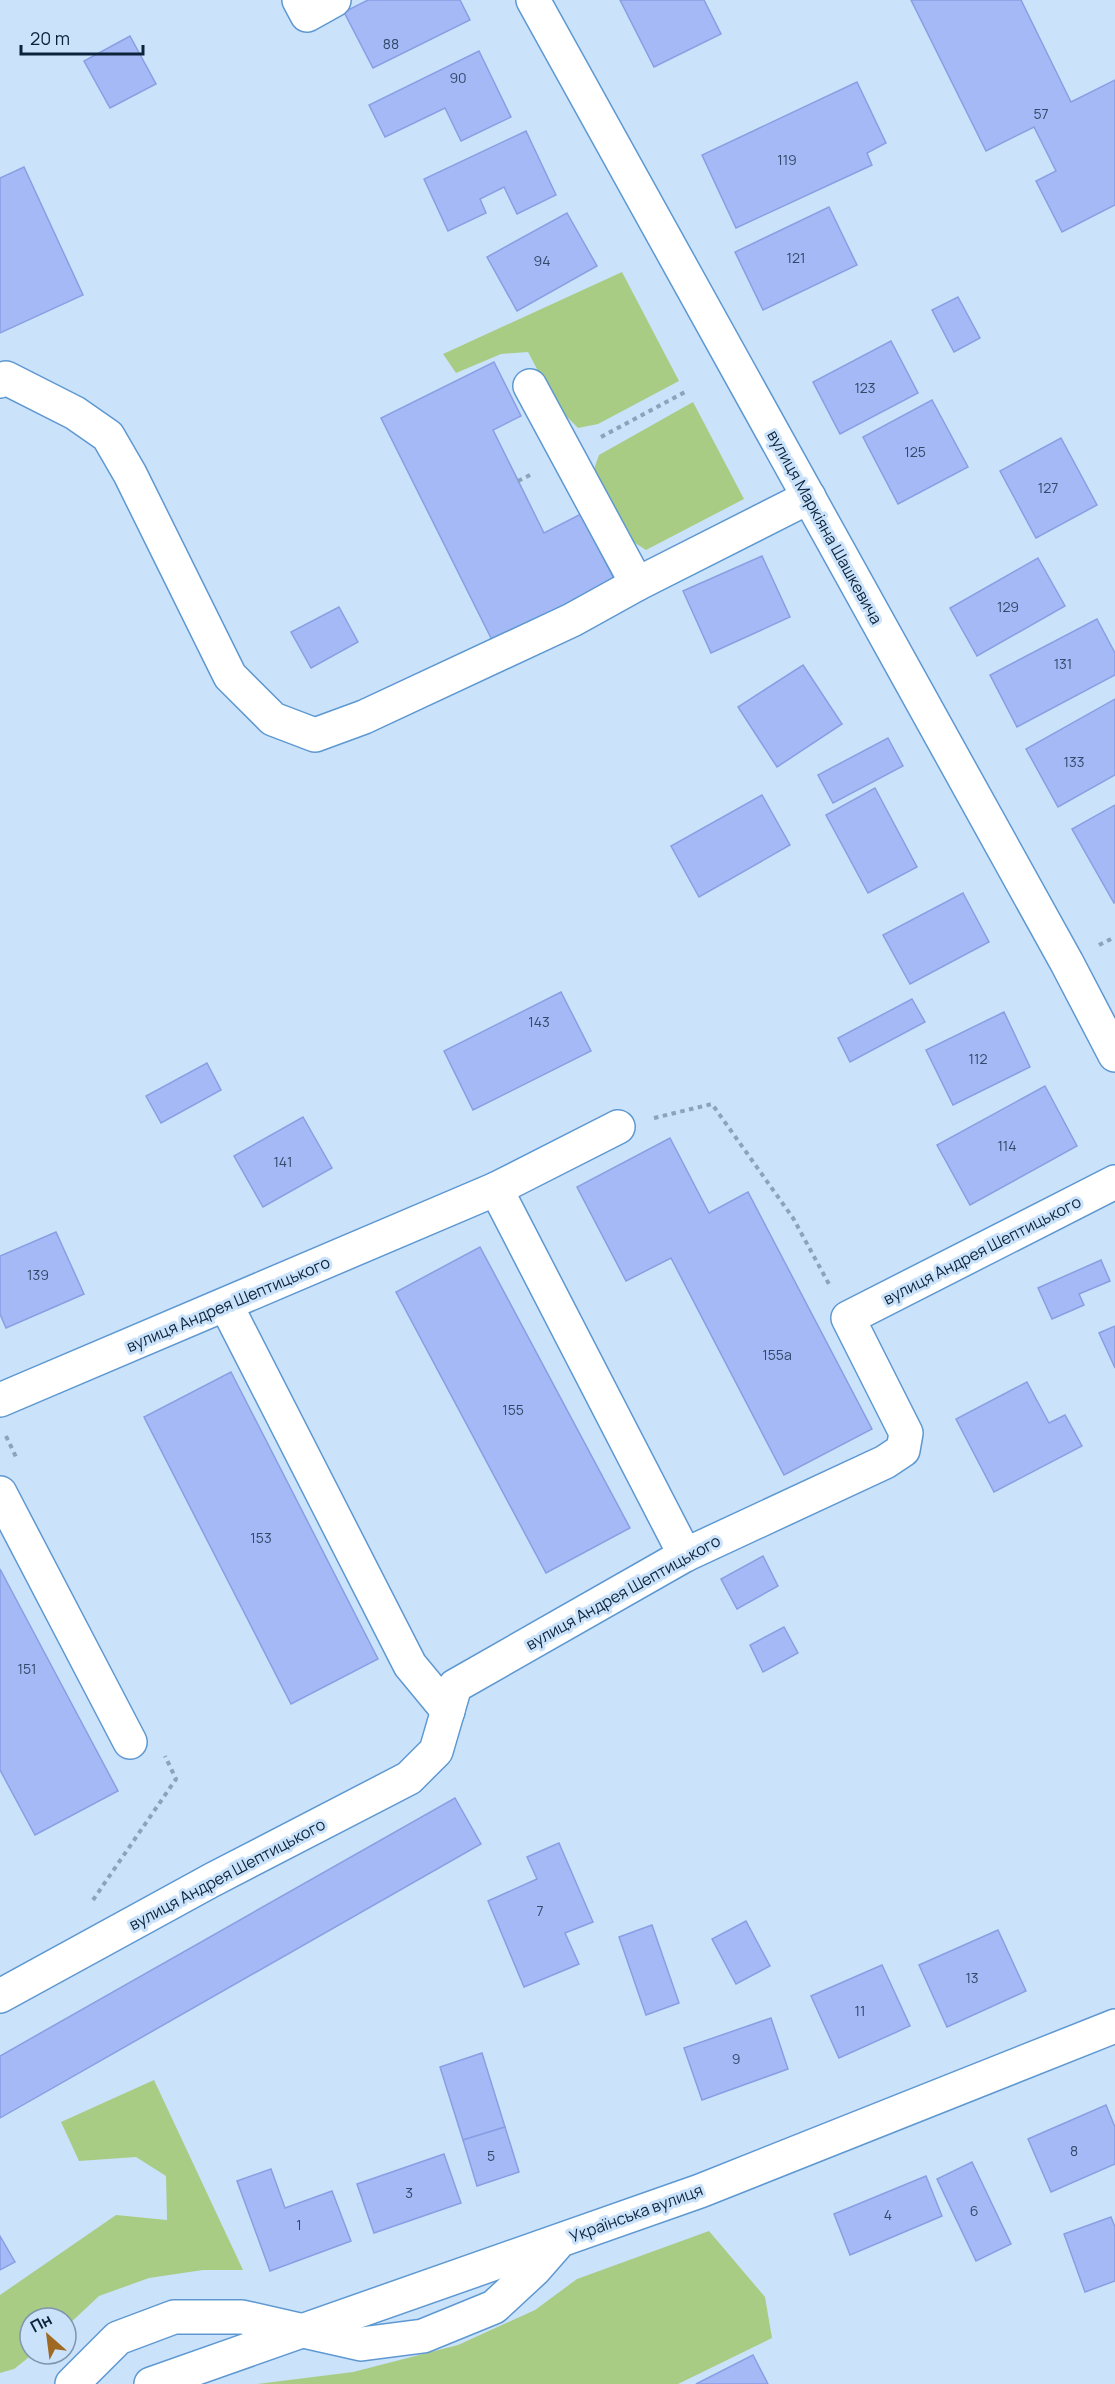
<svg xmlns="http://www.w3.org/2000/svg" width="1115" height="2384" font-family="Manrope,sans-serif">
<rect width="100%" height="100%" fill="#cbe2fb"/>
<g fill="#a9cc84">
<polygon points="622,272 679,381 598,424 578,428 557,407 528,352 501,354 456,373 443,354"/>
<polygon points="693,402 744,499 646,550 632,541 593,472 599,455"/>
<polygon points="154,2080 243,2270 203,2270 149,2278 99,2296 66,2327 66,2318 30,2318 30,2354 33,2354 14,2369 0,2373 0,2295 116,2215 167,2220 166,2176 136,2157 79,2161 61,2122"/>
<polygon points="709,2231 765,2297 772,2338 678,2384 257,2384 353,2372 458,2345 535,2310 577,2279"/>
</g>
<g fill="#a4b9f5" stroke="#889fe4" stroke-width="1.5">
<polygon points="368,0 460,0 470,20 373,68 344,12"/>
<polygon points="620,0 704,0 721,34 654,67"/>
<polygon points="911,0 1021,0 1071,102 1115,80 1115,205 1062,232 1036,181 1056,171 1034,127 986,151"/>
<polygon points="130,36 156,84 110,108 84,61"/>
<polygon points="479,51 511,117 461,141 445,108 385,137 369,105"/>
<polygon points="857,82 886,143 867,153 872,165 736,228 702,155"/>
<polygon points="526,131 556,195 517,214 504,187 480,199 486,213 448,231 424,179"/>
<polygon points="24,167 83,295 0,333 0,178"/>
<polygon points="829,207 857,265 763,310 735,252"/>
<polygon points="567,213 597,266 517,311 487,257"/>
<polygon points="958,297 980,338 954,352 932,310"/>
<polygon points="891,341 918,393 840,434 813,382"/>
<polygon points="494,362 521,416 493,430 544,533 581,514 615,581 493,642 381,418"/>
<polygon points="932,400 968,467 898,504 863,437"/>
<polygon points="1061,438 1097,505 1036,538 1000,471"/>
<polygon points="762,556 790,617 711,653 683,591"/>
<polygon points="1038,558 1065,606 977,656 950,608"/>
<polygon points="339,607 358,642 311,668 291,632"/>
<polygon points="1097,619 1115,653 1115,675 1017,727 990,675"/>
<polygon points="803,665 842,724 777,767 738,707"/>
<polygon points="1115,699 1115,775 1058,807 1026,749"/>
<polygon points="888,738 903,766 833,803 818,775"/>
<polygon points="875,788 917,867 868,893 826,815"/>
<polygon points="762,795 790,845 699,897 671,846"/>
<polygon points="1115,805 1115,902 1114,903 1072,829"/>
<polygon points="963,893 989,942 910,984 883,935"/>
<polygon points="561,992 591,1051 473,1110 444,1051"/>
<polygon points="912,999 925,1022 850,1062 838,1038"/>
<polygon points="1004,1012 1030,1067 953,1105 926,1050"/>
<polygon points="207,1063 221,1090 161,1123 146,1096"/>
<polygon points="1045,1086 1077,1146 970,1205 937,1145"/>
<polygon points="303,1117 332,1168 263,1207 234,1156"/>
<polygon points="670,1138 709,1213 748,1192 872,1429 784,1475 671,1258 626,1281 577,1187"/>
<polygon points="56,1232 84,1294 6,1328 0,1314 0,1256"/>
<polygon points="480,1247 630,1528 546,1573 396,1292"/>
<polygon points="1101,1260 1110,1281 1079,1294 1084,1305 1052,1319 1038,1288"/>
<polygon points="1115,1326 1115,1368 1099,1333"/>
<polygon points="231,1372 378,1659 291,1704 144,1417"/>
<polygon points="1027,1382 1049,1423 1065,1415 1082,1446 994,1492 956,1419"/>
<polygon points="763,1556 778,1586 737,1609 721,1579"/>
<polygon points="0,1569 118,1791 35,1835 0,1770"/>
<polygon points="784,1627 798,1653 763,1672 750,1645"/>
<polygon points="455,1798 481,1844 0,2118 0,2056"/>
<polygon points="559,1843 593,1922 565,1933 579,1964 524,1987 488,1901 537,1879 527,1857"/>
<polygon points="746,1921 770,1966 736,1984 712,1939"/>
<polygon points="652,1925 679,2003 646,2015 619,1937"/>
<polygon points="998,1930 1026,1991 947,2027 919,1965"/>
<polygon points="882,1965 910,2026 839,2058 811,1996"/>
<polygon points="771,2018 788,2069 702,2100 684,2048"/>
<polygon points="482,2053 505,2127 463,2140 440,2067"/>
<polygon points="1106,2105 1115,2127 1115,2164 1051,2192 1028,2139"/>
<polygon points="505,2127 519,2172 477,2186 463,2140"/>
<polygon points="444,2154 461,2203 374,2233 357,2184"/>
<polygon points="972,2162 1011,2244 976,2261 937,2179"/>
<polygon points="271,2169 285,2208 332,2191 351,2241 270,2271 237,2181"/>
<polygon points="926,2176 942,2216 850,2255 834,2214"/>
<polygon points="1111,2217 1115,2227 1115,2281 1085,2292 1064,2234"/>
<polygon points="0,2236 15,2262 0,2270"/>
<polygon points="753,2355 768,2384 696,2384"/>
</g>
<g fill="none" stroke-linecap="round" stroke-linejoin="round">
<g stroke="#5e98d1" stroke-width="36">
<g id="minor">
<polyline points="299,0 307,15 334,0"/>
<polyline points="533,0 1067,963 1115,1055"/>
<polyline points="0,381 6,378 75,413 108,436 130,474 230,676 273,719 315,735 364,717 572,620 637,584"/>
<polyline points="530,386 637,584 809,497"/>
<polyline points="496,1189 685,1555"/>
<polyline points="226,1305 410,1665 448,1711"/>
<polyline points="0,1400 496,1189 618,1127"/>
<polyline points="0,1493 130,1742"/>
<polyline points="0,1996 212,1880 409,1778 436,1751 455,1686 685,1555 885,1462 903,1450 906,1433 848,1318 1115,1182"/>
<polyline points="72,2384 118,2338 174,2317 242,2317 361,2344 423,2336 494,2307 535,2269 556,2245"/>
<polyline points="151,2384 700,2191 1115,2026"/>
</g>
</g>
<g stroke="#8ba3bb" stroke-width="4" stroke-dasharray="4.5 4.5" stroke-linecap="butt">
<polyline points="601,437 685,392"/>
<polyline points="518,481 534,473"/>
<polyline points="1099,945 1115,937"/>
<polyline points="654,1118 712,1104 793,1218 830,1286"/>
<polyline points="6,1436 17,1459"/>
<polyline points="93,1900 176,1779 165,1756"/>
</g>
<use href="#minor" stroke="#fff" stroke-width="33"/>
</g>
<g text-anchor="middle" stroke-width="6" stroke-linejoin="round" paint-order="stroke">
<g font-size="14" fill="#32496a">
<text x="391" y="49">88</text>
<text x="458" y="83">90</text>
<text x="1041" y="119">57</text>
<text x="787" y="165">119</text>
<text x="796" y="263">121</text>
<text x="542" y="266">94</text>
<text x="865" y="393">123</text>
<text x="915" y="457">125</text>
<text x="1048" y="493">127</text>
<text x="1008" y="612">129</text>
<text x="1063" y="669">131</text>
<text x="1074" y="767">133</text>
<text x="539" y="1027">143</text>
<text x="978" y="1064">112</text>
<text x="1007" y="1151">114</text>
<text x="283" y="1167">141</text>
<text x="38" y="1280">139</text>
<text x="777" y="1360">155а</text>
<text x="513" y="1415">155</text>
<text x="261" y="1543">153</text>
<text x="27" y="1674">151</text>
<text x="540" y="1916">7</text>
<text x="972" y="1983">13</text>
<text x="860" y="2016">11</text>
<text x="736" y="2064">9</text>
<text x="1074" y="2156">8</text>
<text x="491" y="2161">5</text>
<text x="409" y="2198">3</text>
<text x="974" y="2216">6</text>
<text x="888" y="2220">4</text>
<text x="299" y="2230">1</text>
</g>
<g font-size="16" fill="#0c243b" stroke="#cbe2fb">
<text transform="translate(825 527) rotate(61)" y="6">вулиця Маркіяна Шашкевича</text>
<text transform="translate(982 1250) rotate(-27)" y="6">вулиця Андрея Шептицького</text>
<text transform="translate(228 1304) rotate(-23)" y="6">вулиця Андрея Шептицького</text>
<text transform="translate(623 1592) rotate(-29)" y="6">вулиця Андрея Шептицького</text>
<text transform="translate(227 1874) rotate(-28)" y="6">вулиця Андрея Шептицького</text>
<text transform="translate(636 2213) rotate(-20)" y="6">Українська вулиця</text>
</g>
</g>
<g transform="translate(48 2336) rotate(332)"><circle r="28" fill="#cbe2fb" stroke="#7f96ae" stroke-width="1.5"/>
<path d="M0-4.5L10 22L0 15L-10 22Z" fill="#9f6922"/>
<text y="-9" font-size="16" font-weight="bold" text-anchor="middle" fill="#0c243b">Пн</text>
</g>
<path d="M21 45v9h122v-9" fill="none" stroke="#0c243b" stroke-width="3"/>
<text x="30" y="45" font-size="18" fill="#0c243b" stroke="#cbe2fb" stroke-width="4.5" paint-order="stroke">20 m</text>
</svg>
